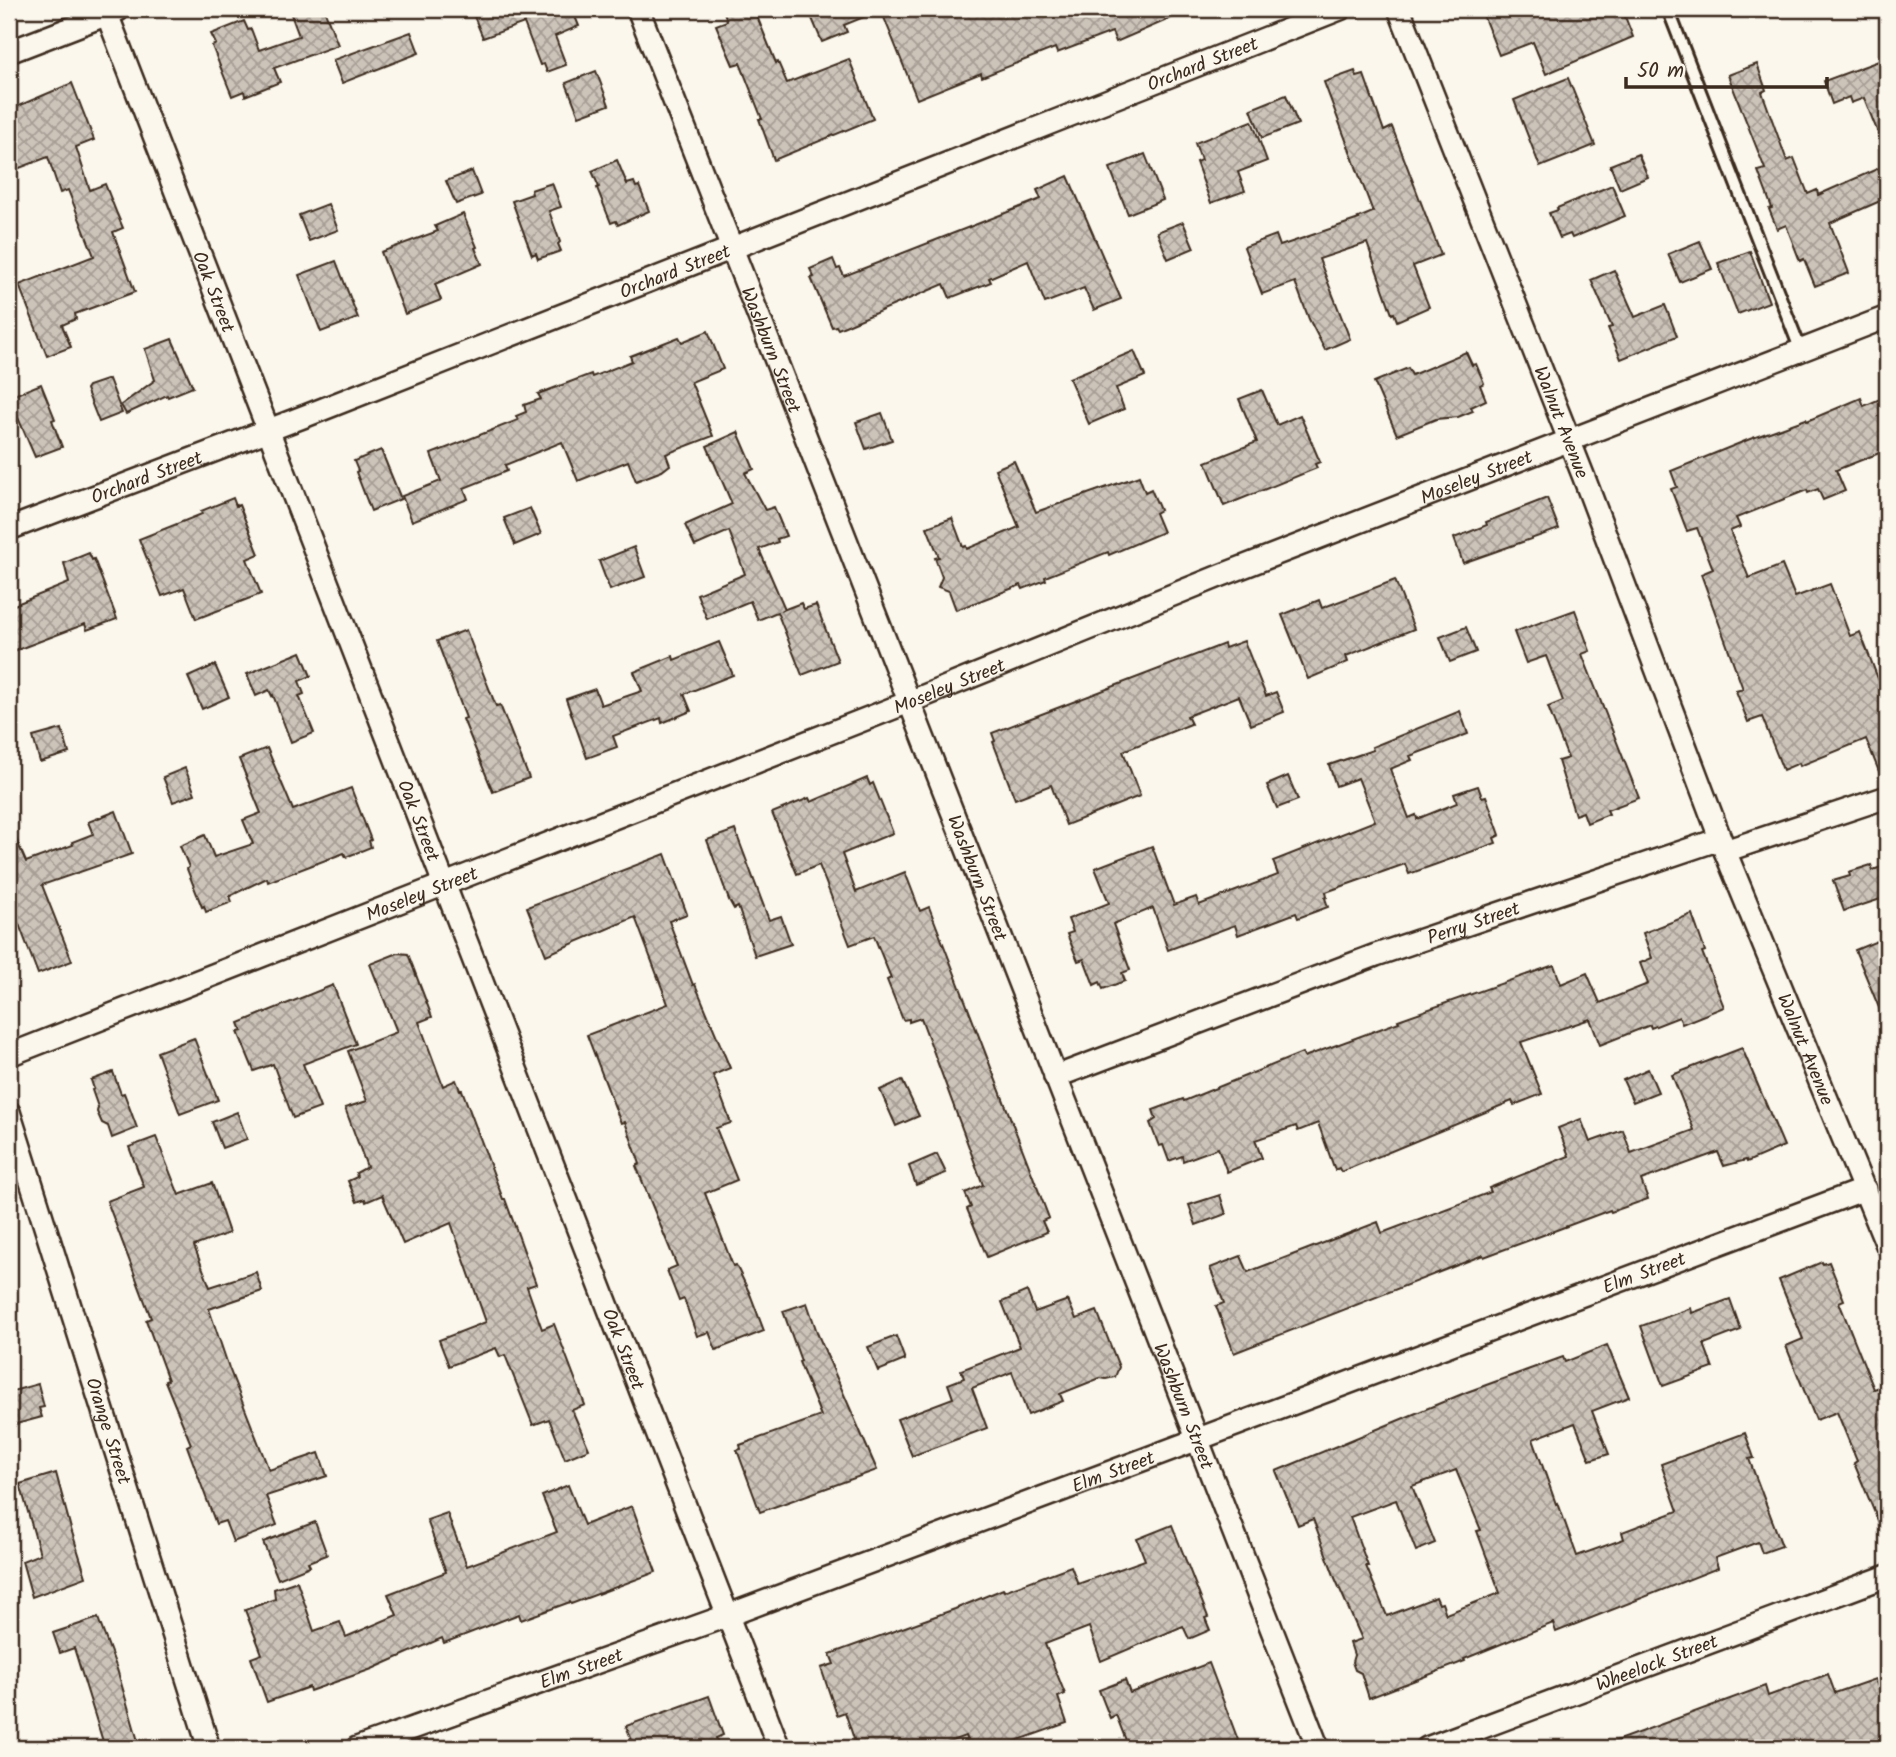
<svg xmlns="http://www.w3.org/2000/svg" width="1896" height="1757" font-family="Kalam,sans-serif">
<defs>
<pattern id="building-cross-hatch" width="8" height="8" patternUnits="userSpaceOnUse" patternTransform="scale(1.75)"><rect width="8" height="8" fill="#ccc4b9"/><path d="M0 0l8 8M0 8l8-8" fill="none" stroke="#a79f96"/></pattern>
</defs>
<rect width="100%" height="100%" fill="#fbf7ec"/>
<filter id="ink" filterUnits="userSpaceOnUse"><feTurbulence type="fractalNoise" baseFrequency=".0143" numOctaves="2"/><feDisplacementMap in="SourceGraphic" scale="14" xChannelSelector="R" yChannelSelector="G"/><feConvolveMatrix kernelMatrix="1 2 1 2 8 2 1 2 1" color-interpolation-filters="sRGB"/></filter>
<g filter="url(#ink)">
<g fill="url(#building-cross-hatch)" stroke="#3b2a1e" stroke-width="2" fill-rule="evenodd">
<polygon points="289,9 324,9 338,45 274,68 280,82 245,96 244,91 232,96 212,46 216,44 211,34 244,21 248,30 251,29 259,50 299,36"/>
<polygon points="471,9 572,9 579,26 555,36 566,65 547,72 544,64 540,65 524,23 483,38"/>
<polygon points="723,9 754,9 776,63 778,62 787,83 849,59 873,119 774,160 759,119 762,119 740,63 733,65 716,25 727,21"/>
<polygon points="808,9 1190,9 1190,10 1116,42 1112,32 1057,53 1055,48 982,77 981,73 917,99 881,10 844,25 847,32 822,42"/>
<polygon points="1499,9 1622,9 1633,37 1546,74 1533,42 1499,55 1483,15"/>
<polygon points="411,32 419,53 342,83 333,60"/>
<polygon points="1887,58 1887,153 1886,153 1864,98 1851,103 1849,97 1832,104 1824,81"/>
<polygon points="1757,64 1766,90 1762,92 1787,161 1794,158 1808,194 1817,190 1818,195 1879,168 1887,187 1887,198 1830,223 1849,273 1815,286 1804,259 1800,261 1786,225 1777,229 1769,209 1772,208 1758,171 1765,169 1728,75"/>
<polygon points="596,71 609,105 579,116 566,83"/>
<polygon points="1355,71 1357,77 1364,75 1384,131 1392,127 1441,255 1413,266 1429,307 1397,321 1394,313 1392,314 1367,243 1319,259 1350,339 1325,350 1309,319 1295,282 1262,294 1244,247 1276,235 1280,246 1359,219 1358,218 1373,212 1324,82"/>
<polygon points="1568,78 1595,145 1540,167 1514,100"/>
<polygon points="72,83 94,140 76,147 90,190 105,184 117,214 123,228 113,232 135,292 75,314 76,319 62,325 71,347 47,356 19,285 94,256 68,190 60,193 48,157 9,172 9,110"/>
<polygon points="1286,95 1298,124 1262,138 1251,109"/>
<polygon points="1252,121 1267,161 1238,172 1245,191 1211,203 1196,162 1201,160 1195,143"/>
<polygon points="1145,154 1163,200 1128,214 1110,168"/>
<polygon points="1638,154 1648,177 1620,189 1610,165"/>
<polygon points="617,160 627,184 634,182 636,187 639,186 649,211 618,225 616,221 611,223 597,188 599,187 592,171"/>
<polygon points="472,171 481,195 456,204 446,181"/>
<polygon points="1068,176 1121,299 1094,310 1084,288 1045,303 1028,261 989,278 991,282 950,298 944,284 838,329 836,326 832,327 811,278 814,277 810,269 833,259 837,269 840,268 844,276 1041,199 1037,190"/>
<polygon points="552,183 561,207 549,211 560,242 558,244 561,251 538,259 536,253 532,255 512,201 532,194 531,190"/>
<polygon points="1612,185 1625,216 1572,238 1570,234 1560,238 1549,213 1558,210 1557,208"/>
<polygon points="328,204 338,230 309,241 299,215"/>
<polygon points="463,214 477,247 475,248 482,264 435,284 441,300 405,314 381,252 438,231 435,226"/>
<polygon points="1183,222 1194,248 1168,259 1157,232"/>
<polygon points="1700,241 1712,269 1680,282 1668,254"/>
<polygon points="1750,251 1769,302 1738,314 1718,263"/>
<polygon points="336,261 358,318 321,332 299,275"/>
<polygon points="1614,270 1635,317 1665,305 1677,336 1621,359 1608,328 1612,327 1591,280"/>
<polygon points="708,331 723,369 691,382 713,436 666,454 670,465 662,471 636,481 628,461 578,481 562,442 505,465 507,471 464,488 468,499 412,521 402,496 441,481 431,454 518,420 516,416 526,412 524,405 541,399 538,394 591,374 592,377 632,361 630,356 679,337 682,342"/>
<polygon points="172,339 193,387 168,397 167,395 126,414 121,405 155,380 145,349"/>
<polygon points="1134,351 1145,376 1116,388 1124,409 1089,424 1069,378"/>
<polygon points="1466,352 1472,365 1476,364 1484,383 1480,385 1486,400 1471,407 1473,411 1458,417 1436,419 1397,435 1374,382 1408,368 1412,375"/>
<polygon points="109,379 122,413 99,422 86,389 88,386"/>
<polygon points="41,384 55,419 52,420 62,447 35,457 9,397"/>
<polygon points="1262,390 1277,425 1300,415 1320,462 1315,464 1317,468 1224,506 1206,462 1257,442 1239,399"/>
<polygon points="1887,396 1887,450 1836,470 1845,491 1823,500 1818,489 1808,493 1807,490 1736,518 1740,527 1730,531 1749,578 1782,565 1795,597 1830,584 1850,636 1860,632 1887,702 1887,784 1884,784 1866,739 1800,766 1799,763 1783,770 1762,717 1748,722 1736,691 1743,689 1701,574 1713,569 1697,528 1687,531 1671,489 1677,487 1671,471 1750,439 1806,419 1807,421 1861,398 1864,406"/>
<polygon points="882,413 892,440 866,449 856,422"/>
<polygon points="738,432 754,469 745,473 765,510 774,507 786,536 777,539 778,542 759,549 785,609 780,611 801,603 804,609 816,605 838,661 802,675 777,612 758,620 750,601 707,619 697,594 745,574 729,531 695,546 685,525 732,504 707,446"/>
<polygon points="381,450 401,499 371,511 356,472 358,471 354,461"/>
<polygon points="1014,461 1036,512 1139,476 1145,492 1151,489 1160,510 1155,513 1163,532 1109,555 1108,552 1045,577 1046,580 1023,589 1021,585 956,610 949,591 938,587 942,577 935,558 939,557 927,527 952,518 963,547 966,546 967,549 1019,527 995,469"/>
<polygon points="233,498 236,506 239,505 259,554 247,559 261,594 196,619 184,588 162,596 139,539 202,514 201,511"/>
<polygon points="1547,498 1559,529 1463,563 1454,538 1487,525 1486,522"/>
<polygon points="530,508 541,534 515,545 504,518"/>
<polygon points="634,547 645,577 610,590 599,561"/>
<polygon points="89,553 92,560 94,559 117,619 87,630 85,624 9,653 9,607 69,583 64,563"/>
<polygon points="1395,580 1414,629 1346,656 1348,662 1308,679 1282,615 1319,600 1322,608"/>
<polygon points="1575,610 1590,651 1582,654 1639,798 1607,810 1609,814 1587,823 1583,812 1575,815 1558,761 1568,758 1548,707 1563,701 1546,656 1526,663 1514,632"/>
<polygon points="1466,627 1476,652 1450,662 1440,637"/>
<polygon points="466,630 496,706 500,705 529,778 493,792 463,719 466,718 437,641"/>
<polygon points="1244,641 1266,696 1276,692 1284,712 1251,725 1239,696 1187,716 1191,724 1123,751 1140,796 1066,825 1051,785 1015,799 993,742 995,741 992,733 1224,644 1225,648"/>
<polygon points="719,642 733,675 684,694 691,711 662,723 661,718 613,736 617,747 587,758 566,699 595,689 601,705 642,691 634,672 673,656 674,660"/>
<polygon points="301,652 311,676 299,681 304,694 299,696 314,733 291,742 273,695 272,696 269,690 256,696 247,674"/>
<polygon points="215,665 229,697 202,709 188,677"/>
<polygon points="1460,711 1468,734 1410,756 1412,760 1390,769 1409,818 1416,815 1417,819 1457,803 1454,794 1478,786 1482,797 1486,796 1500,835 1494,838 1496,843 1409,874 1405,864 1326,892 1327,897 1325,898 1328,907 1298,918 1296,913 1238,935 1235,925 1168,950 1153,908 1113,924 1130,970 1122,973 1125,981 1103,989 1100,982 1094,985 1084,959 1078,961 1067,934 1073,932 1068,919 1109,903 1095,868 1152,846 1174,905 1196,897 1199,905 1278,875 1273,861 1375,821 1358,778 1336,786 1329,765 1373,750 1372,747"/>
<polygon points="62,729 69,753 40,762 33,737"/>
<polygon points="267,748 293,810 351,788 371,840 369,841 371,847 346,857 344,853 268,882 267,878 230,896 232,902 206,912 204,906 202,907 187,869 189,867 180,846 205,835 214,857 253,844 243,820 261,813 239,759"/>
<polygon points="185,768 195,794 173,802 163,777"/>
<polygon points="1288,776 1298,800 1277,808 1267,785"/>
<polygon points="867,778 870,785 873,783 893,833 842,854 856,892 905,872 920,911 929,907 1049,1218 1042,1221 1047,1232 987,1257 967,1209 971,1207 965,1193 983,1185 921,1018 909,1022 909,1019 903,1020 887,980 891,978 874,936 850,945 819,865 797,874 772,813 809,798 811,802"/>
<polygon points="116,811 132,854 42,885 72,961 38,974 9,898 9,823 26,862 73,845 72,842 93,834 88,822"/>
<polygon points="735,830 769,920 781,916 791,944 755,956 738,907 734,909 729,900 707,840"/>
<polygon points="665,854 687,914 669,921 693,985 695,984 730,1068 713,1075 731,1123 716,1128 737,1180 705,1193 733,1266 736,1265 750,1294 764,1331 716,1350 709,1332 697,1336 684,1299 679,1301 667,1270 677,1266 636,1166 640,1164 625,1122 621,1123 587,1035 668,1004 635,917 546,955 527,907"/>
<polygon points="1871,865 1873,870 1887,865 1887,897 1844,911 1833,881 1850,876 1849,872"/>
<polygon points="1692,914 1705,951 1702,952 1724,1007 1682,1024 1679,1017 1651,1028 1650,1025 1600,1045 1590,1019 1521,1042 1542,1094 1514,1105 1512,1101 1341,1172 1339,1168 1335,1170 1318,1123 1298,1131 1296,1126 1255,1140 1262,1158 1227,1172 1218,1148 1183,1161 1182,1156 1169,1161 1163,1145 1159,1146 1150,1123 1156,1119 1153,1110 1183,1099 1184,1101 1302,1053 1304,1057 1399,1022 1398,1020 1554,965 1561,984 1587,973 1600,1003 1648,984 1640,963 1652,958 1643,933"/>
<polygon points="1887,937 1887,1027 1855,950"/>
<polygon points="398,953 408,954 432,1017 419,1022 443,1086 456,1080 460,1090 462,1090 503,1199 505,1199 536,1284 527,1287 542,1329 554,1324 585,1405 572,1410 589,1449 565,1459 549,1419 533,1425 505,1355 500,1357 496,1348 449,1366 439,1340 486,1322 451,1223 403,1244 382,1195 366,1202 365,1199 357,1202 348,1181 357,1177 356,1173 367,1167 345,1108 367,1101 348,1051 397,1032 370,964"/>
<polygon points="333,985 356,1044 303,1064 320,1108 293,1118 273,1064 254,1071 238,1032 242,1031 239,1023"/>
<polygon points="194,1038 218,1100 180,1114 157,1052"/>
<polygon points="1742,1048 1784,1146 1747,1162 1746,1160 1724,1166 1718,1152 1641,1180 1648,1199 1611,1212 1610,1210 1484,1257 1483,1255 1234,1353 1216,1306 1224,1303 1210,1268 1241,1256 1248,1272 1378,1222 1382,1233 1491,1192 1489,1188 1569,1156 1558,1128 1581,1119 1590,1142 1623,1130 1631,1153 1694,1130 1672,1075"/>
<polygon points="1648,1069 1658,1092 1633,1102 1623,1080"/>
<polygon points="113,1072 121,1094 124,1093 137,1128 112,1138 108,1126 102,1123 97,1112 98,1107 92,1090 94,1089 91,1080"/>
<polygon points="902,1080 919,1116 896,1126 880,1090"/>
<polygon points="237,1112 247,1139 222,1148 212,1122"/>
<polygon points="156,1137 179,1195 212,1183 229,1233 194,1246 210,1287 256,1272 262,1291 209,1309 229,1368 269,1470 319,1453 327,1476 266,1496 277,1525 233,1542 225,1521 216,1524 201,1484 187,1446 191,1444 165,1381 168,1380 146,1320 151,1318 107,1201 144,1187 129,1147"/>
<polygon points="937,1154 946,1173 916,1185 909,1166"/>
<polygon points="1220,1195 1226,1214 1196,1225 1189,1205"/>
<polygon points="1822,1262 1823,1264 1829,1262 1844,1300 1839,1302 1874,1389 1880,1387 1887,1404 1887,1542 1854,1463 1857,1461 1837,1412 1816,1420 1786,1346 1803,1339 1779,1280"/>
<polygon points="1027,1291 1035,1312 1068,1300 1076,1319 1097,1311 1119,1367 1115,1377 1106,1379 1100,1378 1060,1394 1063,1401 1028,1415 1012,1372 972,1388 987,1428 912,1456 897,1419 953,1398 948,1384 964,1378 961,1370 1020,1347 1002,1302"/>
<polygon points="1730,1299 1741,1330 1704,1344 1713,1368 1663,1386 1641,1326 1691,1308 1692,1313"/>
<polygon points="807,1303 818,1335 877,1470 760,1512 737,1450 741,1449 740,1445 821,1416 799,1362 801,1361 783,1311"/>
<polygon points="896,1336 905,1360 878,1371 868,1347"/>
<path d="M1607,1345l22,52 -37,14 17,43 -19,6 -15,-37 -42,16 23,65 2,-1 19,53 47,-17 -2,-7 56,-21 -17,-47 84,-31 9,25 -5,1 33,87 -20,7 -4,-11 -43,16 3,10 -162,64 -3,-9 -89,36 1,2 -96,37 -8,-25 -6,-3 -3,-8 2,-7 -4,-12 12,-4 -27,-61 -22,-59 -15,6 -22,-54 191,-79 96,-35 2,5zM1456,1470l25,60 -4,1 23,62 -54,21 -4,-11 -3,1 -3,-7 -49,19 -21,-50h2l-18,-49 46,-17 20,51 19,-8 -23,-57z"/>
<polygon points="38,1384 44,1407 39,1408 42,1417 9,1426 9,1392"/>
<polygon points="56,1473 71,1529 86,1577 32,1597 22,1561 40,1554 20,1484"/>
<polygon points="568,1485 584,1525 632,1506 656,1572 571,1604 570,1602 521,1620 519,1614 444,1643 442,1638 372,1669 310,1691 309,1687 267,1702 251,1658 262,1654 245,1610 275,1599 274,1589 297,1581 314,1631 340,1622 346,1637 397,1615 388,1594 446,1572 427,1520 447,1513 467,1566 557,1532 542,1496"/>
<polygon points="315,1522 327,1555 308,1562 310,1566 278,1579 263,1542"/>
<polygon points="1172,1525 1208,1617 1205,1618 1210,1630 1189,1639 1183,1626 1101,1661 1089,1627 1045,1644 1065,1694 1058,1697 1067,1723 1013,1742 1015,1748 970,1748 965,1736 933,1748 857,1748 845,1712 837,1715 821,1668 834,1664 830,1654 955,1609 1003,1589 1004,1591 1071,1566 1078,1584 1145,1560 1137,1539"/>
<polygon points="98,1618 117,1669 140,1748 105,1748 74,1648 60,1653 53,1633"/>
<polygon points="1209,1663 1241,1748 1129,1748 1116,1715 1110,1718 1099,1690 1125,1680 1130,1693"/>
<polygon points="1828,1674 1835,1693 1875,1679 1887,1713 1887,1748 1603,1748 1602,1746 1765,1686 1768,1696"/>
<polygon points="709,1696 723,1735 716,1738 720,1748 635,1748 626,1726"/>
</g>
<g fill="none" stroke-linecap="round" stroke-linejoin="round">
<g stroke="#3b2a1e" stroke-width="16">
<polyline id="lane" points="1668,9 1801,351"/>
</g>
<g stroke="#3b2a1e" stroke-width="26">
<g id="street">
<path id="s1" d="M105,9l674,1739"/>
<path id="s2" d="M638,9c228,579 453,1159 680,1739"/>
<path id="s3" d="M1399,9l184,466 142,376 162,-54"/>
<polyline points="9,52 118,10"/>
<path id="s4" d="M9,529l299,-114 1032,-406"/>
<path id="s5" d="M1725,851l162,394"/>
<path id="s6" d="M9,1055l900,-353 308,-125 670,-260"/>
<path id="s7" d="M1055,1077l321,-122 344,-116"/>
<path id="s8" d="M9,1112l200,636"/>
<path id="s9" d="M357,1748l372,-133 1136,-426"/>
<path id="s10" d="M1427,1748l460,-172"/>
</g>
</g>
<use href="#lane" stroke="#fbf7ec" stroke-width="10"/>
<use href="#street" stroke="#fbf7ec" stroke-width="21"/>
</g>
</g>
<g text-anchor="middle" stroke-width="6" stroke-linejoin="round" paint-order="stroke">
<g font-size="19" fill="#3b2a1e" stroke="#fbf7ec">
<text dy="7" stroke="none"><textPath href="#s4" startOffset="1281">Orchard Street</textPath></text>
<text dy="7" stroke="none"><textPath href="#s4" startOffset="714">Orchard Street</textPath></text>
<text dy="7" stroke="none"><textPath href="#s1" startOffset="303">Oak Street</textPath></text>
<text dy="7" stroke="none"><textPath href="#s2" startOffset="366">Washburn Street</textPath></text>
<text dy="7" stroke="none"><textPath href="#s3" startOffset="444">Walnut Avenue</textPath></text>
<text dy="7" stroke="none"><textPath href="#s4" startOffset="147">Orchard Street</textPath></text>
<text dy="7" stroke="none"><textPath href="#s6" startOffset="1577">Moseley Street</textPath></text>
<text dy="7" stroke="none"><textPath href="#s6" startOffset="1010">Moseley Street</textPath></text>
<text dy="7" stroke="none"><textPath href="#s1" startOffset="870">Oak Street</textPath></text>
<text dy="7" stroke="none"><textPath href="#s2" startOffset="933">Washburn Street</textPath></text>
<text dy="7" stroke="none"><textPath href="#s6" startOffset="443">Moseley Street</textPath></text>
<text dy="7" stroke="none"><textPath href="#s7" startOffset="446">Perry Street</textPath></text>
<text dy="7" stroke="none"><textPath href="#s5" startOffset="214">Walnut Avenue</textPath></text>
<text dy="7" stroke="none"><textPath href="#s9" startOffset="1372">Elm Street</textPath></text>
<text dy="7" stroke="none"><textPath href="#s1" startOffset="1437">Oak Street</textPath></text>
<text dy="7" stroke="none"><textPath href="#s2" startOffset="1500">Washburn Street</textPath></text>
<text dy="7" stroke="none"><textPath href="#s8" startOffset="334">Orange Street</textPath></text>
<text dy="7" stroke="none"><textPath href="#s9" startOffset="805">Elm Street</textPath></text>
<text dy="7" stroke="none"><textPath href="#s10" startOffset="245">Wheelock Street</textPath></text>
<text dy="7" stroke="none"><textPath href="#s9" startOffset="238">Elm Street</textPath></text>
</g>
</g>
<rect width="1896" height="1757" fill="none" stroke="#fbf7ec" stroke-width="35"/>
<rect x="18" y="18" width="1861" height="1722" fill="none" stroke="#3b2a1e" stroke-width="2.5" filter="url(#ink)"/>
<path d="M1626 77v10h201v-10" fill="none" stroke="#3b2a1e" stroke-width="3.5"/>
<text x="1637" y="77" font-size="21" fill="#3b2a1e" stroke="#fbf7ec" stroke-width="5" paint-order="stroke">50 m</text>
</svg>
